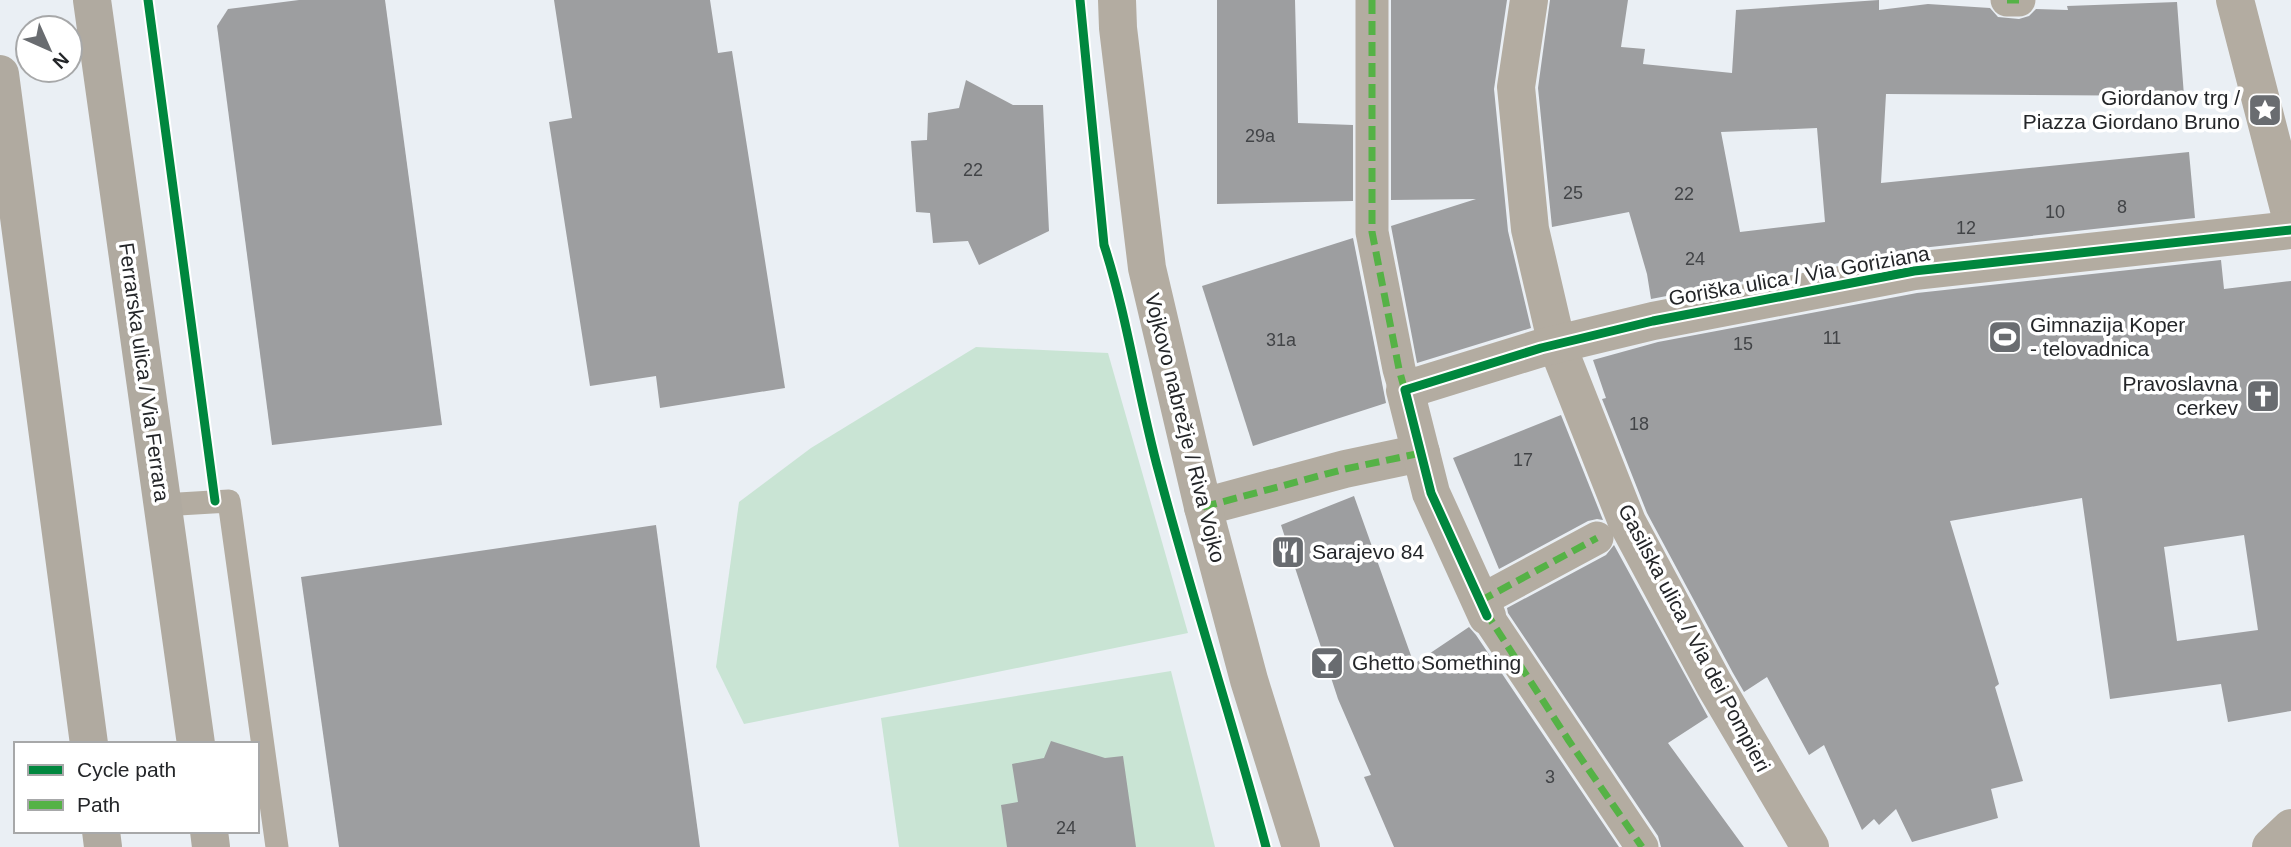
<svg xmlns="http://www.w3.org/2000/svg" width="2291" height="847" font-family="Helvetica,sans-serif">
<rect width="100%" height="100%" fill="#eaeff4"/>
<g fill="#c9e4d4">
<polygon points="976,347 1108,353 1188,633 744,724 716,667 739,502 811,448"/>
<polygon points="1171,671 1215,847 899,847 881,718"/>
</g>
<g fill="#9d9ea0" fill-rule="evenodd">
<polygon points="299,0 385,0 442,425 272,445 217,26 228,9"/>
<polygon points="554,0 710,0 718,53 732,51 785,388 660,408 656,376 590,386 549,122 572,118"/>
<polygon points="1217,0 1295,0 1298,123 1353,125 1353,201 1217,204"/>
<polygon points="1391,0 1507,0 1494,89 1508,231 1531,328 1417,363 1391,226 1476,199 1391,200"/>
<path d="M1550,0h78l-7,47 24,2 -2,15 89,9 4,-63 143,-10v10l49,-6 62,4 8,9 21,2 10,-3 7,-7 32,1 -1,-4 110,-4 7,94 -298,-2 -5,89 308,-31 6,66 -283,31 -261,50 -4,-25 -18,-62 -77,15 -14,-139zM1817,128l8,94 -85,10 -19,-100z"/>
<polygon points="966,80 1013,105 1043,105 1049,231 979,265 968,241 933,243 930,213 916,212 911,141 927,140 928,113 959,108"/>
<polygon points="1353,238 1386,403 1253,446 1202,286"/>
<path d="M2221,260l3,29 67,-8v430l-63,11 -7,-38 -111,15 -28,-201 -132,23 49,163 -4,3 28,94 -32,8 7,29 -86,24 -16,-33 -17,16 -5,-6 -12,11 -38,-85 -15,10 -42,-78 -23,15 -11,-19 -86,-160 -45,-114 4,-1 -13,-38 65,-18 259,-49zM2244,535l14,95 -81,11 -13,-94z"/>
<polygon points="1561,415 1603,520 1597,519 1588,521 1499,569 1453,458"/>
<polygon points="1354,496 1414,664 1469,627 1476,635 1619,847 1394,847 1364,777 1371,775 1338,699 1281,525"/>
<polygon points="656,525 700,847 339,847 301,577"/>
<polygon points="1614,545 1708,717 1668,743 1744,847 1661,847 1658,836 1508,613 1507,608 1606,555"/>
<polygon points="1051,741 1105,758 1123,756 1136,847 1007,847 1001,805 1018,802 1012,764 1044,758"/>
</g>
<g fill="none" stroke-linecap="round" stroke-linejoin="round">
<polyline stroke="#b3aca1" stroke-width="23" points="162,505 229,501 277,847"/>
<g stroke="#b3aca1" stroke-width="33">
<polyline points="1372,0 1372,232 1399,369 1405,390"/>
<polyline points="2007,0 2019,0"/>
<polyline points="1480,601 1597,538"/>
<polyline points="1487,616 1642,847"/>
</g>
<g stroke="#b3aca1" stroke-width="38">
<polyline points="1529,0 1516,87 1530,229 1557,345 1627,522 1714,684 1810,847"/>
<polyline points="2235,0 2291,217"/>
<polyline points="1203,507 1345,469 1421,453"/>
<polyline points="1487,616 1431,493 1405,390 1541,348 1653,321 1914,271 2291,230"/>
<polyline points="2271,847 2291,828"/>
</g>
<polyline stroke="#b3aca1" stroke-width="38" points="1117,0 1118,28 1147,268 1203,507 1249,680 1301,847"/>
<g stroke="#b0aaa0" stroke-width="38">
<polyline points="92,0 196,744"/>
<polyline points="0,74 89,744"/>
<polyline points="101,831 103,847"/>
<polyline points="209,831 211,847"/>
</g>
<g stroke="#55b246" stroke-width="7" stroke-dasharray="14 7" stroke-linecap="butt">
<polyline points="1372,0 1372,232 1399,369 1406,395"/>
<polyline points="2007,0 2019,0"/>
<polyline points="1203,507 1345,469 1421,453"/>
<polyline points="1480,601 1597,538"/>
<polyline points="1485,611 1569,741 1642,847"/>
</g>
<g stroke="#fff" stroke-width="13">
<g id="cycleway">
<polyline points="148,0 215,501"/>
<path d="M1080,0l24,245c24,74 34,152 55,228 33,125 74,249 107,374"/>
<polyline points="1487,616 1431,493 1405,390 1541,348 1653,321 1914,271 2291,230"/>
</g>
</g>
<use href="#cycleway" stroke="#00873e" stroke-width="9"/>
</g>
<defs>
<g id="sight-square" transform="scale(1.75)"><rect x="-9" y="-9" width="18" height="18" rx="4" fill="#696c70" stroke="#fff"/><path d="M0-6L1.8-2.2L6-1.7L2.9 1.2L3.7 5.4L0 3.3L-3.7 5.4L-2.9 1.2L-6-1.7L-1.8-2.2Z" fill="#fff"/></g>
<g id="stadium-square" transform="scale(1.75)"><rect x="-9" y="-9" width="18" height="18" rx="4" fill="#696c70" stroke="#fff"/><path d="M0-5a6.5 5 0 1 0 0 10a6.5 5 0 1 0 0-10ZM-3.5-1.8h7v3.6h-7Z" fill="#fff"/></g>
<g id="church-square" transform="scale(1.75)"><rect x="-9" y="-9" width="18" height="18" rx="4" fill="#696c70" stroke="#fff"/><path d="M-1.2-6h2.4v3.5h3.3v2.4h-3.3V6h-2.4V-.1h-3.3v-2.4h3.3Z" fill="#fff"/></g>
<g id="restaurant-square" transform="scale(1.75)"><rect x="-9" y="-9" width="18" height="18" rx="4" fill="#696c70" stroke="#fff"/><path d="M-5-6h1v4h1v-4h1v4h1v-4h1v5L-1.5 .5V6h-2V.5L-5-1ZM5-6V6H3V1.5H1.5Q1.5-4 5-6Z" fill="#fff"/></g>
<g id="bar-square" transform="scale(1.75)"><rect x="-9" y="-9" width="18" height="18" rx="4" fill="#696c70" stroke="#fff"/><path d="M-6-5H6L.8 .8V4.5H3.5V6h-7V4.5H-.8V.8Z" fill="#fff"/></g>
</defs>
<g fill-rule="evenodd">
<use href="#sight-square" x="2265" y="110"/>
<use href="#stadium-square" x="2005" y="337"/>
<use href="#church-square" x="2263" y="396"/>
<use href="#restaurant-square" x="1288" y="552"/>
<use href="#bar-square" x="1327" y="663"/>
</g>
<g text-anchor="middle" stroke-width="7" stroke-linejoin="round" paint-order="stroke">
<g font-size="18" fill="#424447">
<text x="1260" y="142">29a</text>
<text x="973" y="176">22</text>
<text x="1573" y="199">25</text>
<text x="1684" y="200">22</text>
<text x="2122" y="213">8</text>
<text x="2055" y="218">10</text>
<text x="1966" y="234">12</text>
<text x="1695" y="265">24</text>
<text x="1832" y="344">11</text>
<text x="1281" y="346">31a</text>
<text x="1743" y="350">15</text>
<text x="1639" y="430">18</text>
<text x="1523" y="466">17</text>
<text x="1550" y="783">3</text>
<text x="1066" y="834">24</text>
</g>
<g font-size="21" fill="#242629" stroke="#fff" text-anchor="start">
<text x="2240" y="105" text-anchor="end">Giordanov trg /<tspan x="2240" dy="24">Piazza Giordano Bruno</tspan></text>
<text x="2030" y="332">Gimnazija Koper<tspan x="2030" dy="24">- telovadnica</tspan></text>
<text x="2238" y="391" text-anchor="end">Pravoslavna<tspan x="2238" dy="24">cerkev</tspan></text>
<text x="1312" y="559">Sarajevo 84</text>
<text x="1352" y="670">Ghetto Something</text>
</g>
<g font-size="21" fill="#242629" stroke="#fff">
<text transform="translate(1799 276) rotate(-10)" y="7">Goriška ulica / Via Goriziana</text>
<text transform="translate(144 372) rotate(82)" y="7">Ferrarska ulica / Via Ferrara</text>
<text transform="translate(1185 428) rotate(76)" y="7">Vojkovo nabrežje / Riva Vojko</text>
<text transform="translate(1694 638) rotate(62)" y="7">Gasilska ulica / Via dei Pompieri</text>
</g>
</g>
<rect x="14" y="742" width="245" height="91" fill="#ffffff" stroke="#a7a8a9" stroke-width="2"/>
<rect x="28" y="765" width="35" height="10" fill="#00873e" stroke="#a7a8a9" stroke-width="2"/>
<text x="77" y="777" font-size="21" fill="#242629">Cycle path</text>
<rect x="28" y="800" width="35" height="10" fill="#55b246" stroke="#a7a8a9" stroke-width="2"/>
<text x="77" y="812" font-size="21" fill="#242629">Path</text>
<g transform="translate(49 49) rotate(135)"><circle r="33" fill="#ffffff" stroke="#a7a8a9" stroke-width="2"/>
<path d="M0-5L12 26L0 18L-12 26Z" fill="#696c70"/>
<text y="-10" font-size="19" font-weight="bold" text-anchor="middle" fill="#242629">N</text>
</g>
</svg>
